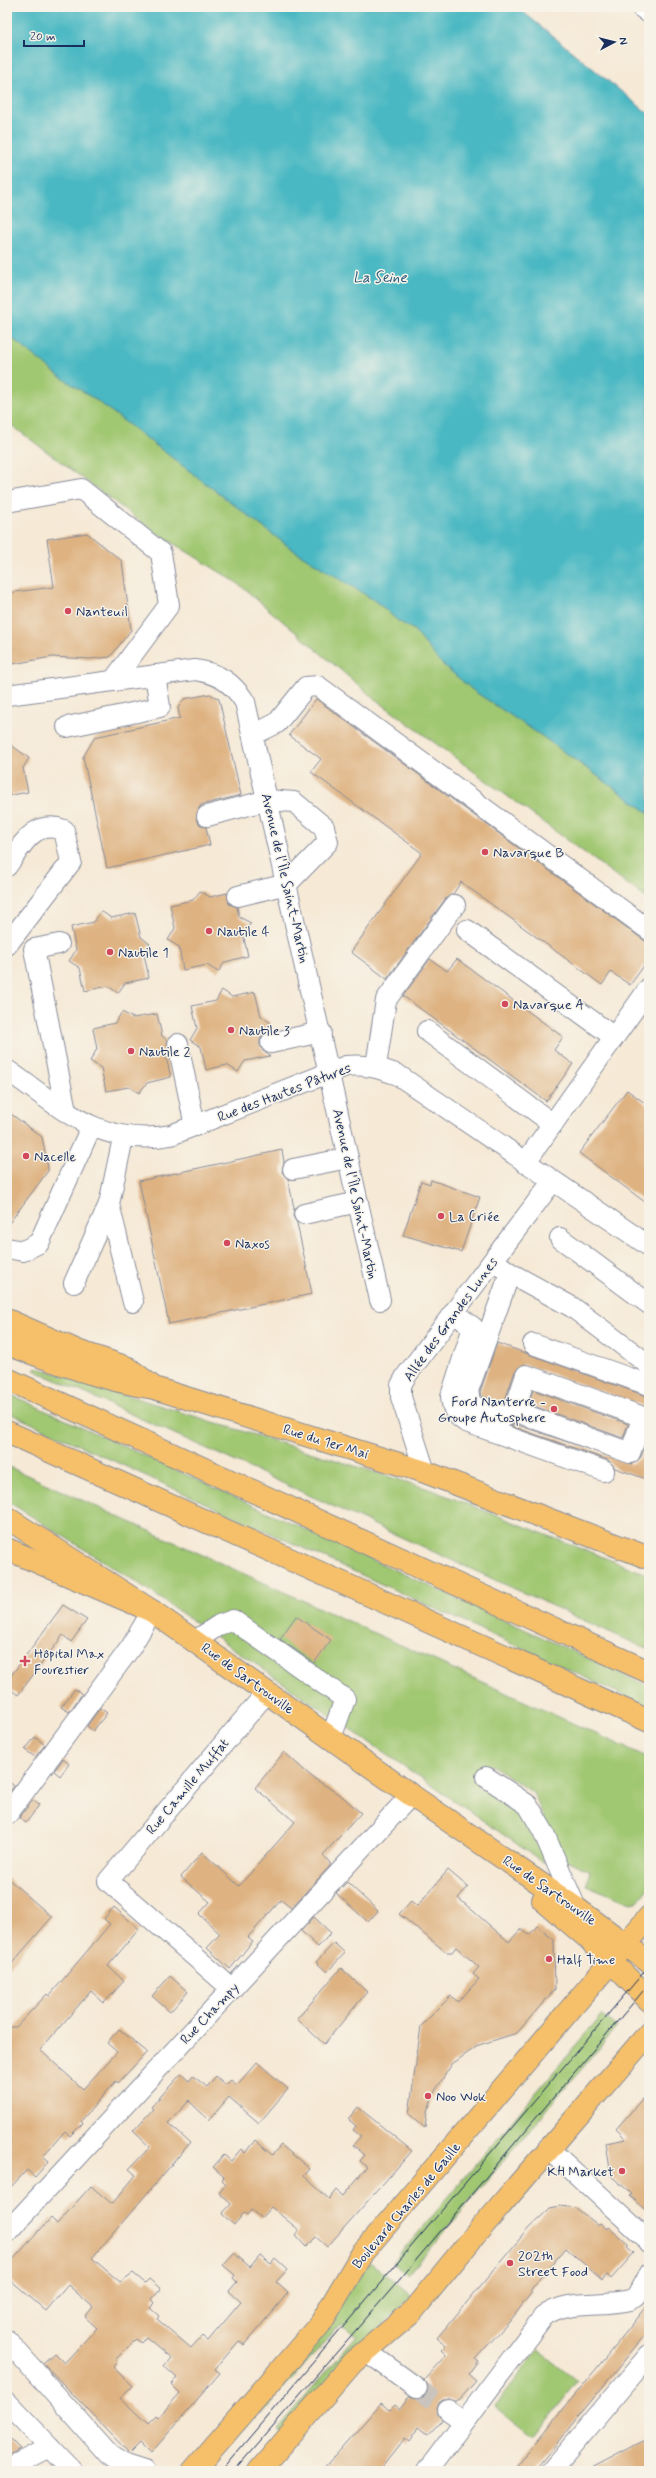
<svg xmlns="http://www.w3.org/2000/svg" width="656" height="2478" font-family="Mynerve,sans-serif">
<rect width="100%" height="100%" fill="#f7f3e8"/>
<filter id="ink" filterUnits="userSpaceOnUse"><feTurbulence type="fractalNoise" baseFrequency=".025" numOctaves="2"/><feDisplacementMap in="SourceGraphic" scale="8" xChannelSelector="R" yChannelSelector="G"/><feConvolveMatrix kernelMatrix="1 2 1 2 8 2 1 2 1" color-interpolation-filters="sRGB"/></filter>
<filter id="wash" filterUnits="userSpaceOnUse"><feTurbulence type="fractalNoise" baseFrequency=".012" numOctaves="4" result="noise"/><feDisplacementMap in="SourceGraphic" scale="16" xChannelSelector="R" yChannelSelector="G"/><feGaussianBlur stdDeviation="0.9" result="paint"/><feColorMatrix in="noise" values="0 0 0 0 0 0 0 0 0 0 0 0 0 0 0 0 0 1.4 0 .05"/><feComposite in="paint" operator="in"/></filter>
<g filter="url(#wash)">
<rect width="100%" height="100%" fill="#f6e9d6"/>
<g fill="#a0c771" stroke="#5e7b68">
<polygon points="7,334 58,375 99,402 292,549 377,602 397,620 414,630 440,662 474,691 539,734 649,813 649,900 375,699 236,582 155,532 7,422"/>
<polygon points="36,1367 429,1489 649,1575 649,1650 34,1370"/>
<polygon points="7,1393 649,1686 649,1707 7,1412"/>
<polygon points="7,1466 649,1758 649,1887 637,1902 631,1903 586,1885 591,1872 558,1856 534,1793 491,1765 477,1786 526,1820 546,1862 543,1862 138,1583 7,1501"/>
<polygon points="602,2014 617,2027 407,2275 393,2263"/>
<polygon points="371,2262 411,2296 281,2432 277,2429 357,2336 341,2323 261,2415 258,2412"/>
<polygon points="539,2350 578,2381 533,2438 494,2407"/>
</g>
<polygon fill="#4ab8c2" stroke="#327490" points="7,7 517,7 649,114 649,813 539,734 474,691 440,662 414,630 397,620 377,602 292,549 99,402 58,375 7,334"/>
<g id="blocks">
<g fill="#deb281" fill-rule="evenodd">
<polygon points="87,533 122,561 131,630 110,657 90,659 52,657 7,665 7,593 54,587 47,539"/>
<polygon points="210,694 219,699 241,795 201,805 199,808 196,819 199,824 206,827 210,845 107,868 83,757 95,737 180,718 178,708 184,699"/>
<polygon points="316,699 649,944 649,959 630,985 611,972 602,985 461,882 453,894 446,898 387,979 351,952 422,853 311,772 321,759 289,735"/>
<polygon points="7,742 29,758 23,768 28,792 7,796"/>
<polygon points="200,891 210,897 227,893 229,904 237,907 239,917 251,923 243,934 248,956 225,962 218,972 207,965 183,970 179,947 168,940 175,928 170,905 193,900"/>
<polygon points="101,911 111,918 135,913 141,937 150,944 144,954 149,978 125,983 118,993 108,986 85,991 80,968 69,961 76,950 71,927 94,922"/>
<polygon points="430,959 447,971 457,959 563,1037 554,1050 573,1064 546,1101 403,996"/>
<polygon points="222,990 232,997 255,992 261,1016 271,1023 260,1039 260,1045 263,1051 270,1056 245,1061 238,1072 227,1065 206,1070 201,1047 190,1040 197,1028 192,1006 216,1001"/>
<polygon points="122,1012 133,1018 157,1014 162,1036 167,1040 168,1050 165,1054 171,1077 147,1083 139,1093 129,1087 106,1091 101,1068 90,1061 97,1049 93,1028 115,1023"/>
<polygon points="627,1090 649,1106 649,1205 579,1153"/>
<polygon points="7,1111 42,1137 48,1168 48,1171 7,1226"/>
<polygon points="282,1150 284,1162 282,1172 288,1179 294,1208 293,1216 297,1223 312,1294 169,1324 139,1181"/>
<polygon points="431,1180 480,1197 461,1252 403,1235 421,1181 430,1184"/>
<polygon points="497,1343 649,1397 649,1408 524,1364 515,1371 504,1403 481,1396 480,1392"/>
<polygon points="533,1390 628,1424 623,1438 528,1404"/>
<polygon points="515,1424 632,1464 641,1457 649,1434 649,1480 615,1468 608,1460 511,1426"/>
<polygon points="63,1605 87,1620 71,1642 63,1635 18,1695 7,1687 7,1681"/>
<polygon points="296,1616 331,1640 314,1663 280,1639"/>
<polygon points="75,1689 82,1694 69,1712 61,1707"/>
<polygon points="100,1708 107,1713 93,1731 87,1726"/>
<polygon points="35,1737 45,1745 35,1757 25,1750"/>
<polygon points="284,1752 312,1777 343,1797 361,1813 323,1855 330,1863 330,1866 291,1908 281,1900 248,1937 253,1941 230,1969 207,1948 220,1934 199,1914 210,1902 181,1877 202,1852 239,1886 295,1822 255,1788"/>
<polygon points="63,1759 69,1764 60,1776 54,1771"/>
<polygon points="7,1780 14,1786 7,1796"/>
<polygon points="33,1800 39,1805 26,1823 19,1818"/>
<polygon points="448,1870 468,1887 458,1898 509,1942 521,1929 529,1935 537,1926 554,1940 555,1989 517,2033 479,2045 452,2064 435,2091 427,2112 425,2128 409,2114 421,2026 451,1996 458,2002 479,1979 473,1974 479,1967 456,1947 452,1952 446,1952 399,1914 411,1901 417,1906"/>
<polygon points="7,1878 52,1917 7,1969"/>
<polygon points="347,1882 378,1911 368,1922 336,1893"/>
<polygon points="114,1907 139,1929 108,1966 124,1981 104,2003 91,1991 40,2050 83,2089 117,2052 107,2043 119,2029 147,2052 118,2083 116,2081 81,2121 83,2123 70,2136 65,2131 43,2156 49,2161 35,2177 27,2170 7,2191 7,2027 16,2027 47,1994 49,1996 110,1924 104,1919"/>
<polygon points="314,1917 331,1933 318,1947 301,1931"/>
<polygon points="334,1943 345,1953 327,1972 316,1962"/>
<polygon points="341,1968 367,1992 324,2044 297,2019"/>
<polygon points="170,1976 188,1992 170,2012 152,1996"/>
<path d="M257,2062l31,27 -29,34 -30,-26 -20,23 -20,-19 -21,22 22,20 -98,115 28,24 13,-9 12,10 4,-4 12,10 -9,10 3,4 -5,5 9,8 -2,3 34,29 11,-12 6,5 33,-39 -12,-11 8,-9 -4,-4 2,-3 -12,-10 11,-12 16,14 10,-12 11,9 4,-5 12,11 -11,12 12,11 -44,52 -5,-4 -24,28 5,4 -69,80 -11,-11 -11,11 -86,-90 11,-10 10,10 33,-35 -12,-11 8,-10 -25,-22 -22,26 -39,-34v-11l44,-48 6,6 34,-38 21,18 24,-29 -7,-6 21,-22 -17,-16 20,-22 -2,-2 30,-33 8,7 4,-5 14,11 9,-11 10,9 5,-5 6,5zM146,2337l25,21 -7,8 13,12 -6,6 9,9 -22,25 -2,-2 -8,8 -28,-26 12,-12 -19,-19 4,-5 -2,-2 21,-21 5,4z"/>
<polygon points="649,2091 649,2212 630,2196 632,2194 611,2176 606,2143 626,2139 616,2129"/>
<polygon points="358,2107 412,2151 327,2247 316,2237 306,2247 295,2235 299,2230 271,2207 261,2218 251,2210 247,2215 244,2213 234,2225 222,2214 231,2204 219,2193 226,2184 222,2180 224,2177 213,2167 224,2155 231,2161 241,2149 245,2153 255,2140 272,2155 281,2145 310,2169 304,2176 329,2199 336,2190 343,2196 367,2167 360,2161 365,2155 353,2145 361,2136 353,2130 356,2126 348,2119"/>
<polygon points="561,2206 576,2208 598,2225 600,2223 607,2229 608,2227 629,2245 627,2247 634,2253 611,2279 607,2275 602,2280 566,2248 535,2284 530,2291 532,2292 510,2321 475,2359 478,2361 468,2374 476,2381 460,2399 456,2401 443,2400 439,2403 437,2409 442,2420 428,2435 418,2427 410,2442 405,2438 379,2471 322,2471 381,2403 389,2410 394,2405 399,2409 409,2397 416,2399 426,2395 428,2389 424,2379 446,2355 441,2350 446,2345 437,2338 528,2229 550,2208"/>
<polygon points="649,2304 649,2330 534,2471 513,2471"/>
<polygon points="7,2436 20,2449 7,2456"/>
<polygon points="649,2438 649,2471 586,2471"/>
</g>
</g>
</g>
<g filter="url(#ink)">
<use href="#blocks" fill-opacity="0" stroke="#888c9a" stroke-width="1"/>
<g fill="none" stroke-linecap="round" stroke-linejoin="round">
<polyline stroke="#cac4be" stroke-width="20" stroke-dasharray="20 10" stroke-linecap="butt" points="417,2388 448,2410"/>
<g stroke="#888c9a" stroke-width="22">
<g id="minor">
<polyline points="641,7 649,13"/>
<polyline points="7,502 81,489 161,553 169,605 113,681"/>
<path d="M7,695l188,-25c23,3 37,12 50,32l135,598"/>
<polyline points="67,727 160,707 155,675"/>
<polyline points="253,735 277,723 306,687 318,686 649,930"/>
<polyline points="207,816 268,800 294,802 324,827 328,842 287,884 238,896"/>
<path d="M7,866c16,-22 27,-47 57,-36l7,32 -64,83"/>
<polyline points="467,930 614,1037"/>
<polyline points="59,944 34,949 66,1111"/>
<polyline points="427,1031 553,1124"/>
<polyline points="271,1043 321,1032"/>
<polyline points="178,1044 195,1126"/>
<polyline points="376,1066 386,1000 455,905"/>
<path d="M7,1070c55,38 93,78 164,65l175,-69c20,-2 33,2 52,9l251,171"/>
<polyline points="525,1163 649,988"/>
<polyline points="293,1169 348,1158"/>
<polyline points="109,1204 133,1302"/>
<polyline points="304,1214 358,1202"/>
<polyline points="560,1238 649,1304"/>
<polyline points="7,1248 23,1251 39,1243 91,1127"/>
<polyline points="499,1265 510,1273 572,1307 649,1365"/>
<polyline points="510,1273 468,1391 471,1405 504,1417 514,1411 526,1375 643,1417 630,1453 514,1411"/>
<polyline points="74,1283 109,1204 123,1138"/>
<path d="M454,1313l19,14 -22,69c1,12 4,19 15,26l138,49"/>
<polyline points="533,1344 649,1385"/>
<polyline points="425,1472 401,1397 401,1385 406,1376 552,1182"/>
<polyline points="195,1641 219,1625 233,1620 345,1699 331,1738"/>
<polyline points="486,1777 528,1805 543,1831 576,1908"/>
<polyline points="7,1815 131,1647 152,1611"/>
<polyline points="232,1989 108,1881 267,1692"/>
<polyline points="548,2148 647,2239 649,2243"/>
<polyline points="7,2232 411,1795"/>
<polyline points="7,2340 109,2455 125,2465 144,2471"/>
<polyline points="366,2351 417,2388"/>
<polyline points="7,2402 73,2471"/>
<polyline points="448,2410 464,2421"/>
<polyline points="7,2469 50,2447"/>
<path d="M427,2471l116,-154c23,-19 60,-10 87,-17l6,-3 13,-24"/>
<polyline points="551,2471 649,2355"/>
</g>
</g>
<g stroke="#888c9a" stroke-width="24">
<g id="major">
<polyline points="7,1320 80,1352 128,1368 154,1388 425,1472 649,1558"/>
<polyline points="7,1549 152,1611 411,1795 576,1908 649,1962"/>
<polyline points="543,1900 588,1938 649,2000"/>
<polyline points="193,2471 321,2323 363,2252 649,1917"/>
<polyline points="259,2471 353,2362 411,2313 475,2235 649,2033"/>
</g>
</g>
<g stroke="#888c9a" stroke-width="24">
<g id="highway">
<path d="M7,1344c48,18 96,36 147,44"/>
<polyline points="7,1379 649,1672"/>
<polyline points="7,1432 649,1721"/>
<polyline points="7,1518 152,1611"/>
</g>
</g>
<use href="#minor" stroke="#fff" stroke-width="20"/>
<use href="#major" stroke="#f6c06b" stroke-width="22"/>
<use href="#highway" stroke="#f6c06b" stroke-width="22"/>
<g stroke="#1b2f5e" stroke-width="1">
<polyline points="221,2471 649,1966"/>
<polyline points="234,2471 401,2278 649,1984"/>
</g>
</g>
</g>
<g fill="#d1495b" stroke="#f7f3e8" stroke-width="1.5">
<circle cx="68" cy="611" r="4"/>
<circle cx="485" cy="852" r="4"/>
<circle cx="209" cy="931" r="4"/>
<circle cx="110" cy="952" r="4"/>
<circle cx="505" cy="1004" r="4"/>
<circle cx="231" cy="1030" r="4"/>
<circle cx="131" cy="1051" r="4"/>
<circle cx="26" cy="1156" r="4"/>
<circle cx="441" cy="1216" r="4"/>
<circle cx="227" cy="1243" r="4"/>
<circle cx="554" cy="1409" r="4"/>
<path d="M23 1655h4v4h4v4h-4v4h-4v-4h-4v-4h4z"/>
<circle cx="549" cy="1959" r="4"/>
<circle cx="428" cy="2096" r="4"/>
<circle cx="622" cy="2171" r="4"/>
<circle cx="510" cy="2263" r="4"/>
</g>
<g text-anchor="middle" stroke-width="3" stroke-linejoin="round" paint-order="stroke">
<g font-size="14" fill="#1b2f5e" stroke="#f7f3e8" text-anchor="start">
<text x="76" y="616">Nanteuil</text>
<text x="493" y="857">Navarque B</text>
<text x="217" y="936">Nautile 4</text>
<text x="118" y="957">Nautile 1</text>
<text x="513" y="1009">Navarque A</text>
<text x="239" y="1035">Nautile 3</text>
<text x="139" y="1056">Nautile 2</text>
<text x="34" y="1161">Nacelle</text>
<text x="449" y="1221">La Criée</text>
<text x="235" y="1248">Naxos</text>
<text x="546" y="1406" text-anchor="end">Ford Nanterre -<tspan x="546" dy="16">Groupe Autosphere</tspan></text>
<text x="34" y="1658">Hôpital Max<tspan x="34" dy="16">Fourestier</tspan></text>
<text x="557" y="1964">Half Time</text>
<text x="436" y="2101">Noo Wok</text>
<text x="614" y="2176" text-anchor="end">KH Market</text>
<text x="518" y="2260">202th<tspan x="518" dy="16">Street Food</tspan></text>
</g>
<g font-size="14" fill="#1b2f5e" stroke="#f7f3e8">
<text transform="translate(286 878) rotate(77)" y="5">Avenue de l'Île Saint-Martin</text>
<text transform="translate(284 1092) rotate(-21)" y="5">Rue des Hautes Pâtures</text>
<text transform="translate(356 1194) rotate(78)" y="5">Avenue de l'Île Saint-Martin</text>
<text transform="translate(450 1319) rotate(-54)" y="5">Allée des Grandes Lunes</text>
<text transform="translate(326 1441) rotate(17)" y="5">Rue du 1er Mai</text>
<text transform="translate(248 1678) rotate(36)" y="5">Rue de Sartrouville</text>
<text transform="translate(187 1786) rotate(-50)" y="5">Rue Camille Muffat</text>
<text transform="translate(550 1890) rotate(35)" y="5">Rue de Sartrouville</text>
<text transform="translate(209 2013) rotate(-47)" y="5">Rue Champy</text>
<text transform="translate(406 2205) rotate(-50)" y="5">Boulevard Charles de Gaulle</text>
</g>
<g font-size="15" font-style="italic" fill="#29587c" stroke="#f7f3e8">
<text x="380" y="282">La Seine</text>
</g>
</g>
<rect width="656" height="2478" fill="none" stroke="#f7f3e8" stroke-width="24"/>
<g transform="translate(614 42) rotate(83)" stroke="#f7f3e8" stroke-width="3" paint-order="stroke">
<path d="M0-3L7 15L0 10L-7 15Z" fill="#1b2f5e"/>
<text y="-6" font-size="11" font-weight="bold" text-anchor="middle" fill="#1b2f5e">N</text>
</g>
<path d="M24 40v6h60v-6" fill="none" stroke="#1b2f5e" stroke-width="2"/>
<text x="30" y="40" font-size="12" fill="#1b2f5e" stroke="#f7f3e8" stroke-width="3" paint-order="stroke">20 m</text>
</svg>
